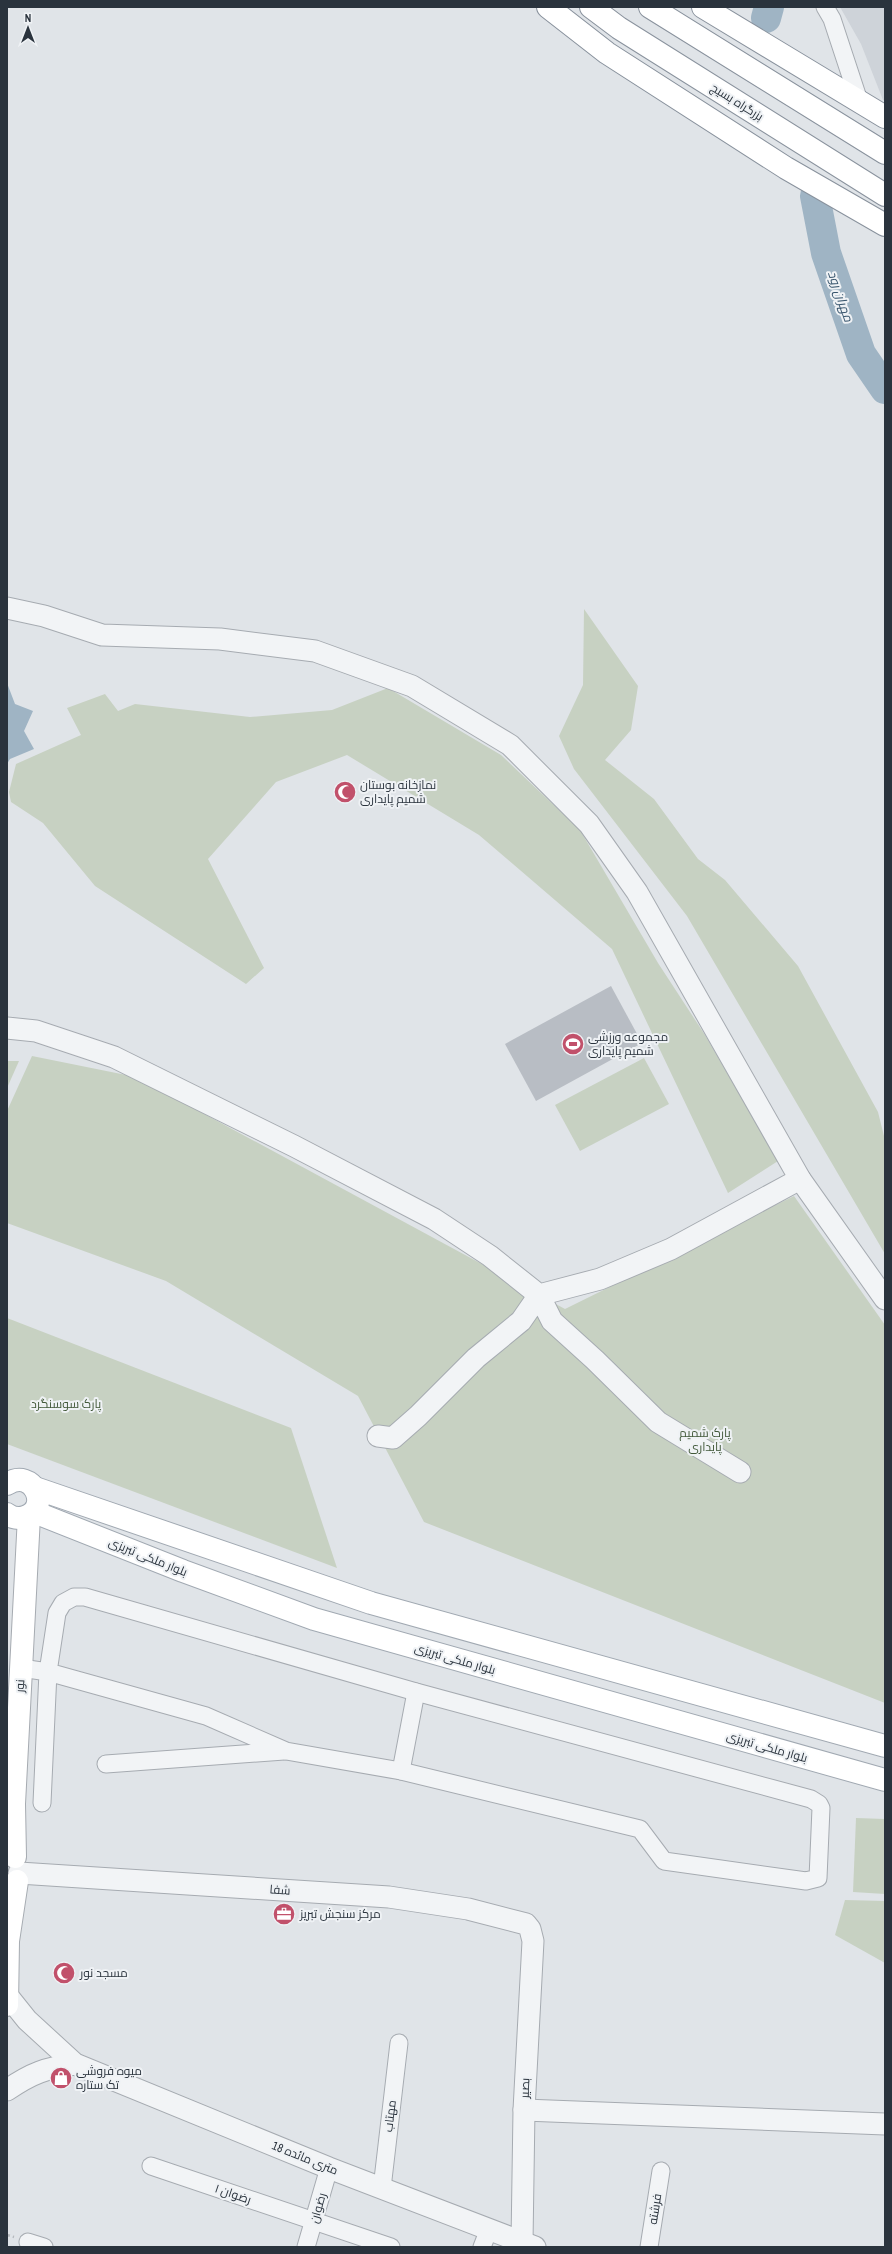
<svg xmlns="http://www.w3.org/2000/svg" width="892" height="2254" font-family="'Archivo Narrow',Cairo,sans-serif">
<rect width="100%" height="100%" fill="#e0e4e8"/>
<polygon fill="#ced3d9" points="840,7 885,7 885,100 883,100 861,44"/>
<g fill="#c7d1c2">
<polygon points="584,609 638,686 631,730 605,760 654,799 698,859 725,880 798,966 878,1112 885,1140 885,1254 687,916 574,769 559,736 583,685"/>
<polygon points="388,688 501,755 580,830 658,963 705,1035 778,1161 728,1193 612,949 479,835 347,755 276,782 208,859 264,968 246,984 95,886 43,823 11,802 9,792 16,764 81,735 67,708 105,694 118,711 135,704 250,717 332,710"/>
<polygon points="32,1056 136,1077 565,1309 794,1196 885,1325 885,1703 424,1522 358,1396 166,1281 7,1223 7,1111"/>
<polygon points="644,1058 669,1104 580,1151 555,1105"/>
<polygon points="7,1061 19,1061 7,1088"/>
<polygon points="7,1318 291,1428 337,1568 7,1444"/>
<polygon points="856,1818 885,1819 885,1894 853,1892"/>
<polygon points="845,1900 885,1901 885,1963 835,1935"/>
</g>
<polygon fill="#9fb4c4" points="7,683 15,704 33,711 24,731 34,749 10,759 7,764"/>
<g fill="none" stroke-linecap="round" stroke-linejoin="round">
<g stroke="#9fb4c4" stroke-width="30">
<polyline points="766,18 769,7"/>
<polyline points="815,196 826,253 861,354 885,389"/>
</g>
</g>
<polygon fill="#b8bdc4" points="611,986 642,1043 536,1101 505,1044"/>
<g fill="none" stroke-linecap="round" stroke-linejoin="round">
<g stroke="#a6abb1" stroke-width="19">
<g id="minor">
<polyline points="825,7 832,19 859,101"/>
<polyline points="21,1668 48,1672 206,1716 286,1751 401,1771 640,1829 664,1861 806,1881 818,1878 821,1808 819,1804 811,1799 416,1692 85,1597 74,1597 63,1603 57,1613 48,1672 42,1803"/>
<polyline points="106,1764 284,1751"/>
<polyline points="401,1771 416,1692"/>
<polyline points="151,2166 391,2247"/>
<polyline points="382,2188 399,2043"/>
<polyline points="28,2242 44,2247"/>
<polyline points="306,2247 329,2168"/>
<polyline points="482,2247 489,2229"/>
<polyline points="649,2247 661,2171"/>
</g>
</g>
<g stroke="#a6abb1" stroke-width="23">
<g id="tertiary">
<polyline points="7,608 44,616 102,635 220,639 315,651 412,686 510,745 589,824 637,892 800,1179 885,1299"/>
<polyline points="7,1028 36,1031 114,1057 294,1146 434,1219 490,1256 539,1295 600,1279 671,1249 800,1179"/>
<polyline points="378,1436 393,1438 418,1416 476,1358 521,1321 539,1295 552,1321 595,1360 658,1422 740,1472"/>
<polyline points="19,1873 389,1897 468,1909 526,1924 530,1929 533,1941 524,2110 522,2242"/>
<polyline points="7,1995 27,2020 75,2064 329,2168 535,2247"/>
<path d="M7,2090c25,-17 39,-22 68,-26"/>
<polyline points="524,2110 885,2124"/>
</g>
</g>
<g stroke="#a6abb1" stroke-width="24">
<g id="secondary">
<polyline points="15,1857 14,1804 29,1516"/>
<polyline points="7,2005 8,1941 17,1881"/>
</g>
</g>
<g stroke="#a1a9b2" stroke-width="24">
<g id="primary">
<path d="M7,1484c26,-17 45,24 18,33 -6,2 -13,1 -18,-3"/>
<polyline points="35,1488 371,1603 885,1746"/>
<polyline points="34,1512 183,1571 314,1619 885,1780"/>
</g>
</g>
<g stroke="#89929d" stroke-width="24">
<g id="trunk">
<polyline points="548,7 607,53 786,168 885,225"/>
<polyline points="591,7 619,28 885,195"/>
<polyline points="650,7 885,153"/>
<polyline points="703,7 885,117"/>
</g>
</g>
<polyline stroke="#b6babe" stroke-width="2.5" stroke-dasharray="3 3" stroke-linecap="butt" points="7,2235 14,2237"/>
<use href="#minor" stroke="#f2f4f6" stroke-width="17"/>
<use href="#tertiary" stroke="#f2f4f6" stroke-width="21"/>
<use href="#secondary" stroke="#fff" stroke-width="22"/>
<use href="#primary" stroke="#fff" stroke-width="22"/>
<use href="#trunk" stroke="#fff" stroke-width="22"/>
</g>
<defs>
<g id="mosque-disc" transform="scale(1.15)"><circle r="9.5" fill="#c1516b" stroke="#eff2f5"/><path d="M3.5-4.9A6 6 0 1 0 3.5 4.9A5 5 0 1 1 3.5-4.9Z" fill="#fff"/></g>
<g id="stadium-disc" transform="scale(1.15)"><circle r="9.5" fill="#c1516b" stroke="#eff2f5"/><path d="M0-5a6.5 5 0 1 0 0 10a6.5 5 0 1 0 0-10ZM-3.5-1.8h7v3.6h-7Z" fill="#fff"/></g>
<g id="office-disc" transform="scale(1.15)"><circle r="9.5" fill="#c1516b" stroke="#eff2f5"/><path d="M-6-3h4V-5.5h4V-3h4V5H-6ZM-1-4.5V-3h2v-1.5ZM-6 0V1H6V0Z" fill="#fff"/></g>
<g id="shop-disc" transform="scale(1.15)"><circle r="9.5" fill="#c1516b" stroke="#eff2f5"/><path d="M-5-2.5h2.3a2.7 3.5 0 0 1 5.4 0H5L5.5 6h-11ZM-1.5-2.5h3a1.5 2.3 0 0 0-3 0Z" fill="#fff"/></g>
</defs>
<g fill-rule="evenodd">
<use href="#mosque-disc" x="345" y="792"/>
<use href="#stadium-disc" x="573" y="1044"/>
<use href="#office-disc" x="284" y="1914"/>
<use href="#mosque-disc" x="64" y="1973"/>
<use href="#shop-disc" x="61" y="2078"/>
</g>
<g text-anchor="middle" stroke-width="4" stroke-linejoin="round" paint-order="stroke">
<g font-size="12" fill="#2a333d" stroke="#eff2f5">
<text transform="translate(737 102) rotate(32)" y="4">بزرگراه بسیج</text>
<text transform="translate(148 1557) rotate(22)" y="4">بلوار ملکى تبریزى</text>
<text transform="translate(455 1659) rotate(16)" y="4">بلوار ملکى تبریزى</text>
<text transform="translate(20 1686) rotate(-87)" y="4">نور</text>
<text transform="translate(767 1747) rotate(16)" y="4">بلوار ملکى تبریزى</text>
<text transform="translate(280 1890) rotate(4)" y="4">شفا</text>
<text transform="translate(525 2088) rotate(-87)" y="4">بصیر</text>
<text transform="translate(390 2116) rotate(-83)" y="4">مهتاب</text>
<text transform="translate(305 2158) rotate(22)" y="4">18 متری مائده</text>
<text transform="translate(233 2194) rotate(19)" y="4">رضوان ۱</text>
<text transform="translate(318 2208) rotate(-74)" y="4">رضوان</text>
<text transform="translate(655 2209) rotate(-81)" y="4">فرشته</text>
</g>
<g font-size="12" fill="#2a333d" stroke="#eff2f5" text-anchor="start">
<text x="360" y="789">نمازخانه بوستان<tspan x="360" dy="14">شمیم پایداری</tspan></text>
<text x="588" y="1041">مجموعه ورزشی<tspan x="588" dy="14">شمیم پایداری</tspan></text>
<text x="300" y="1918">مرکز سنجش تبریز</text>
<text x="80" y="1977">مسجد نور</text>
<text x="76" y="2075">میوه فروشی<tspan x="76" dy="14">تک ستاره</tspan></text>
</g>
<g font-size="12" fill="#415839" stroke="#eff2f5">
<text x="66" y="1408">پارک سوسنگرد</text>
<text x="705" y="1437">پارک شمیم<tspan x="705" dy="14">پایداری</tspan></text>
</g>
<g font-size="13" font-style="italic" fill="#38556d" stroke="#eff2f5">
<text transform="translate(841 296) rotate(71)" y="5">مهران رود</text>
</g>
</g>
<rect width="892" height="2254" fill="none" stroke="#2a333d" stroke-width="16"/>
<g transform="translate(28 28)" stroke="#eff2f5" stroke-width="3" paint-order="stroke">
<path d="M0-3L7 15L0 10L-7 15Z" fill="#2a333d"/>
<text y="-6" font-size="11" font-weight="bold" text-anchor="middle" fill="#2a333d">N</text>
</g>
</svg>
